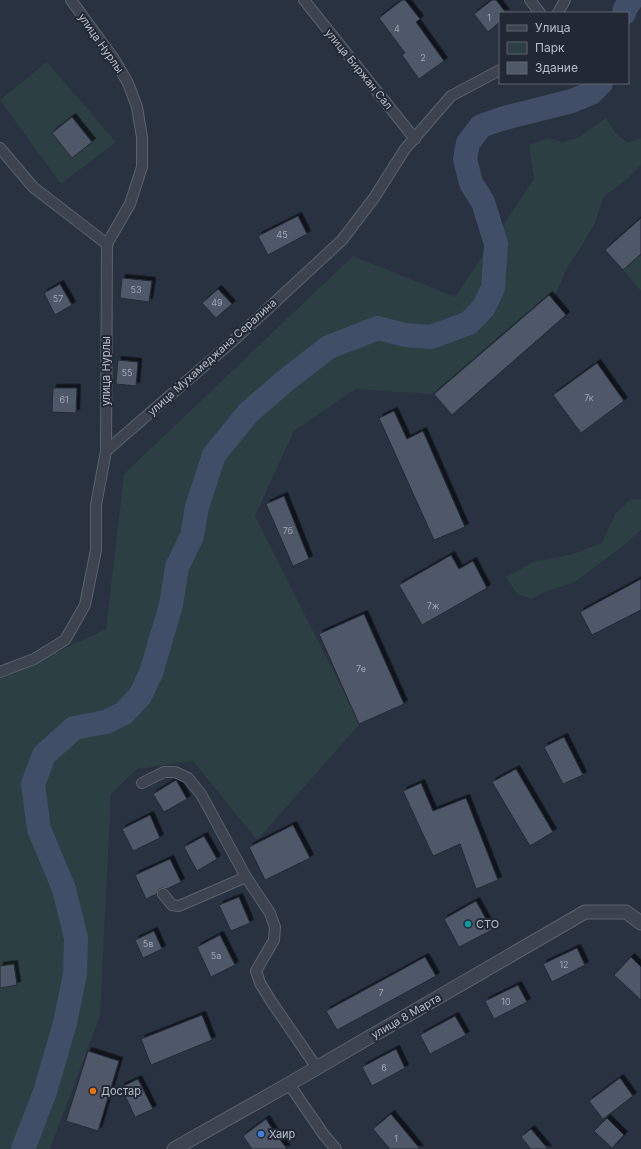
<svg xmlns="http://www.w3.org/2000/svg" width="641" height="1149" font-family="Inter,sans-serif">
<defs>
<filter id="shadow"><feDropShadow dx="3.5" dy="-3.5" stdDeviation="0" flood-color="#0009"/></filter>
</defs>
<rect width="100%" height="100%" fill="#293240"/>
<g fill="#2c3f42">
<polygon points="47,62 116,142 61,184 0,100"/>
<polygon points="606,118 616,134 628,143 641,138 641,165 626,180 604,196 594,225 576,255 568,266 552,302 432,394 355,389 294,431 255,516 360,724 257,840 193,761 137,769 111,794 100,1016 50,1149 0,1149 0,679 106,629 124,474 353,256 455,297 534,179 529,145 547,138 563,142 579,137"/>
<polygon points="641,254 641,291 623,270"/>
<polygon points="631,499 641,499 641,530 623,546 575,582 545,592 531,599 517,594 506,577 533,562 573,554 602,543 615,514"/>
</g>
<g fill="none" stroke-linecap="round" stroke-linejoin="round">
<g stroke="#414e67" stroke-width="24">
<polyline points="624,13 625,9 631,0"/>
<polyline points="23,1149 45,1092 65,1023 75,974 76,938 64,889 39,829 33,784 44,755 74,728 106,722 124,713 140,696 151,673 171,605 177,567 192,536 197,507 214,455 248,413 286,380 329,347 378,328 405,335 431,337 469,323 484,307 493,288 496,244 483,202 471,183 465,159 468,143 481,126 501,119 572,101 591,93 601,83"/>
</g>
</g>
<g fill="#505968" stroke="#242b37" filter="url(#shadow)">
<polygon points="402,0 405,0 420,19 416,22 444,61 419,79 402,55 405,53 379,18"/>
<polygon points="492,0 496,0 506,13 500,13 500,22 488,32 474,14"/>
<polygon points="72,117 92,142 72,158 52,133"/>
<polygon points="298,216 307,234 268,255 258,236"/>
<polygon points="641,218 641,254 623,270 605,250"/>
<polygon points="122,278 152,281 149,302 120,298"/>
<polygon points="60,284 72,305 55,315 44,293"/>
<polygon points="218,289 232,304 216,318 202,303"/>
<polygon points="549,295 566,315 452,415 434,394"/>
<polygon points="118,360 138,362 136,386 116,384"/>
<polygon points="597,363 624,401 581,433 553,395"/>
<polygon points="53,388 77,388 76,413 52,412"/>
<polygon points="394,411 407,439 423,431 465,527 434,540 379,418"/>
<polygon points="284,496 309,559 293,566 266,504"/>
<polygon points="451,555 459,569 473,561 487,588 422,625 399,585"/>
<polygon points="641,579 641,610 592,635 580,612"/>
<polygon points="364,614 404,704 359,724 319,634"/>
<polygon points="564,737 583,775 563,784 544,747"/>
<polygon points="516,769 553,832 530,846 492,782"/>
<polygon points="176,780 187,799 164,812 153,794"/>
<polygon points="421,783 433,811 466,798 498,880 476,889 460,844 433,856 403,791"/>
<polygon points="150,815 160,838 133,851 122,829"/>
<polygon points="293,825 310,858 265,880 249,847"/>
<polygon points="204,836 217,859 197,871 184,847"/>
<polygon points="170,859 181,882 167,889 162,888 159,889 157,894 146,899 135,875"/>
<polygon points="239,897 250,923 231,931 219,905"/>
<polygon points="476,901 492,930 459,947 444,919"/>
<polygon points="154,931 162,949 143,958 135,940"/>
<polygon points="220,935 235,965 211,977 197,947"/>
<polygon points="577,948 585,965 552,982 543,964"/>
<polygon points="425,957 436,976 337,1030 326,1011"/>
<polygon points="631,957 641,967 641,1000 614,975"/>
<polygon points="14,964 17,985 0,988 0,966"/>
<polygon points="518,985 527,1002 494,1019 485,1001"/>
<polygon points="202,1015 212,1040 151,1065 141,1039"/>
<polygon points="455,1016 466,1035 430,1054 420,1035"/>
<polygon points="396,1049 405,1068 372,1086 362,1067"/>
<polygon points="88,1051 119,1061 98,1131 66,1121"/>
<polygon points="620,1078 633,1096 603,1119 589,1101"/>
<polygon points="138,1079 153,1109 135,1117 121,1087"/>
<polygon points="391,1114 420,1149 390,1149 373,1129"/>
<polygon points="607,1118 624,1135 612,1148 594,1131"/>
<polygon points="266,1119 275,1133 287,1149 252,1149 243,1136"/>
<polygon points="531,1129 548,1149 531,1149 521,1137"/>
</g>
<g fill="none" stroke-linecap="round" stroke-linejoin="round">
<g stroke="#5b626d" stroke-width="12">
<g id="minor">
<polyline points="71,0 114,59 128,83 137,107 142,137 142,167 130,204 107,244"/>
<polyline points="304,0 415,139"/>
<polyline points="530,0 540,13"/>
<polyline points="558,13 565,0"/>
<polyline points="0,148 33,187 107,244 106,451"/>
<polyline points="0,672 34,659 65,640 85,605 96,550 96,505 106,451 234,340 342,240 374,198 405,149 451,96 500,70"/>
<polyline points="142,783 164,772 175,772 188,778 201,794 246,877 270,913 275,927 274,940 256,971 260,983 271,1001 317,1068"/>
<polyline points="163,894 172,905 179,906 246,877"/>
<polyline points="289,1084 324,1135 336,1149"/>
</g>
</g>
<g stroke="#5b626d" stroke-width="15">
<polyline id="tertiary" points="174,1149 289,1084 585,912 626,912 641,923"/>
</g>
<use href="#minor" stroke="#3d4450" stroke-width="10"/>
<use href="#tertiary" stroke="#3d4450" stroke-width="13"/>
</g>
<circle fill="#0f9aa8" stroke="#222935" stroke-width="1.5" cx="468" cy="924" r="4"/>
<circle fill="#e8710a" stroke="#222935" stroke-width="1.5" cx="93" cy="1091" r="4"/>
<circle fill="#3f7fe0" stroke="#222935" stroke-width="1.5" cx="261" cy="1134" r="4"/>
<g text-anchor="middle" stroke-width="4" stroke-linejoin="round" paint-order="stroke">
<g font-size="9" fill="#a0a6b2">
<text x="489" y="21">1</text>
<text x="397" y="32">4</text>
<text x="423" y="61">2</text>
<text x="282" y="238">45</text>
<text x="136" y="293">53</text>
<text x="58" y="302">57</text>
<text x="217" y="306">49</text>
<text x="127" y="376">55</text>
<text x="589" y="401">7к</text>
<text x="64" y="403">61</text>
<text x="288" y="534">7б</text>
<text x="433" y="609">7ж</text>
<text x="361" y="672">7е</text>
<text x="148" y="947">5в</text>
<text x="216" y="959">5а</text>
<text x="564" y="968">12</text>
<text x="381" y="996">7</text>
<text x="506" y="1005">10</text>
<text x="384" y="1071">6</text>
<text x="396" y="1142">1</text>
</g>
<g font-size="11" fill="#babfca" stroke="#222935">
<text transform="translate(101 43) rotate(55)" y="4">улица Нурлы</text>
<text transform="translate(359 69) rotate(51)" y="4">улица Биржан Сал</text>
<text transform="translate(212 357) rotate(-42)" y="4">улица Мухамеджана Сералина</text>
<text transform="translate(106 371) rotate(-90)" y="4">улица Нурлы</text>
<text transform="translate(406 1016) rotate(-30)" y="4">улица 8 Марта</text>
</g>
<g font-size="11" fill="#babfca" stroke="#222935" text-anchor="start">
<text x="476" y="928">СТО</text>
<text x="101" y="1095">Достар</text>
<text x="269" y="1138">Хаир</text>
</g>
</g>
<rect x="499" y="12" width="130" height="72" fill="#222935" stroke="#5f6571"/>
<rect x="507" y="25" width="20" height="6" fill="#3d4450" stroke="#5f6571"/>
<text x="535" y="32" font-size="12" fill="#babfca">Улица</text>
<rect x="507" y="42" width="20" height="12" fill="#2c3f42" stroke="#5f6571"/>
<text x="535" y="52" font-size="12" fill="#babfca">Парк</text>
<rect x="507" y="62" width="20" height="12" fill="#505968" stroke="#5f6571"/>
<text x="535" y="72" font-size="12" fill="#babfca">Здание</text>
</svg>
